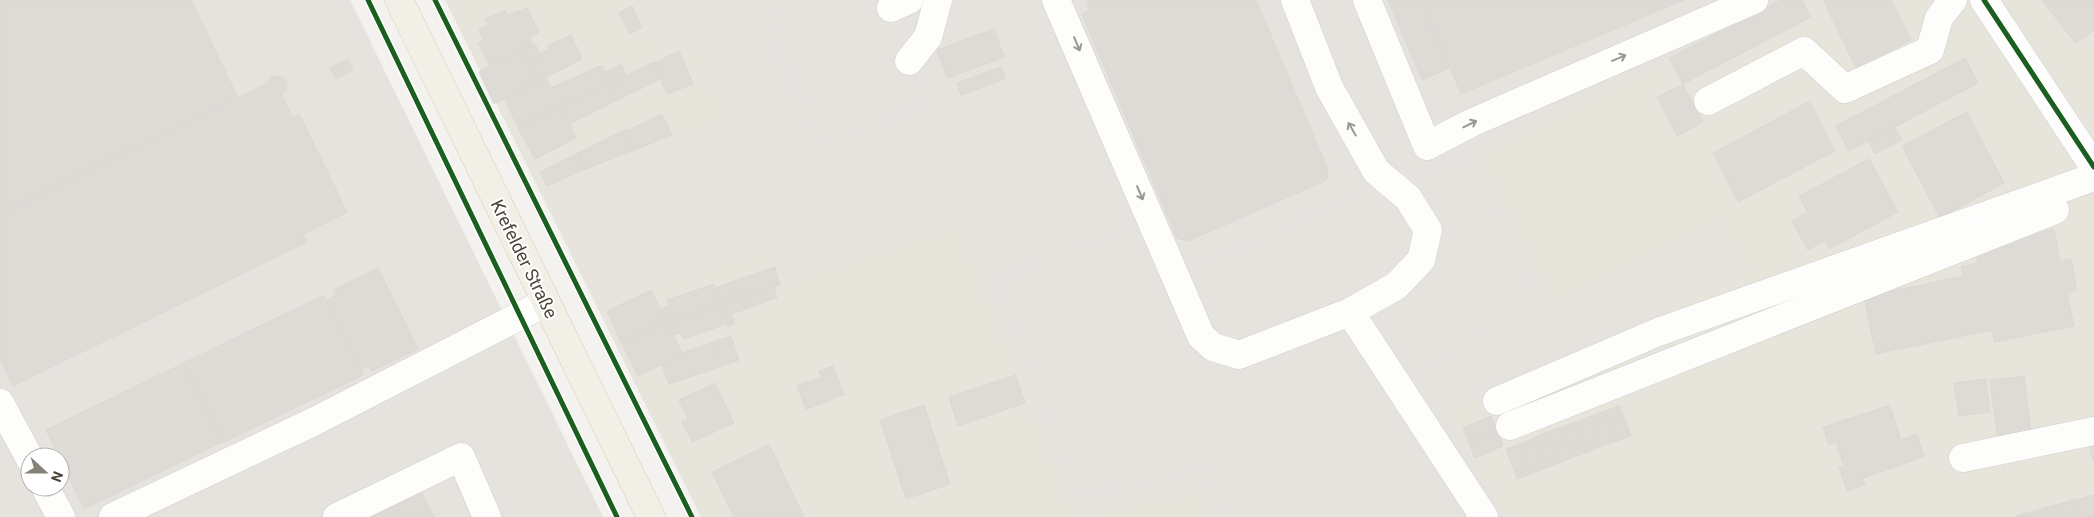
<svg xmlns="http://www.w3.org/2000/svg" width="2094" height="517" font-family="Roboto,sans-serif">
<rect width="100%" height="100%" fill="#f4f2ee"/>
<polygon fill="#e7e4dc" points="445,0 2094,0 2094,517 701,517"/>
<g fill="#e6e2de" fill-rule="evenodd">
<path d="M0,0h350l253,517h-603zM30,457h30v30h-30z"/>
<polygon points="638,0 1778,0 1477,156 1551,306 1425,375 1506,517 1213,517 1206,488 1077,516 959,224 786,282 772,246 604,303 547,189 727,119 699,38 663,55"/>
</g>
<g fill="#e6e3df">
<polygon points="797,0 889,0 928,103 821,143 761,16"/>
<polygon points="1271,0 1350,0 1407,135 1341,164"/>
<polygon points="1472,154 1544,304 1381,392 1463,517 1218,517 1207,467 1074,497 994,279 1141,222 1165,278 1375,188 1447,160 1450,163"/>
<polygon points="1718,222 1745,269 1640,328 1452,409 1431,375"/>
</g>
<g fill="#dedbd6" stroke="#dcd9d4">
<polygon points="0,0 191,0 238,98 0,213"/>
<polygon points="1091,0 1256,0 1327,167 1328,177 1325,181 1188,241 1177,238 1082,14 1090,10 1087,2"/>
<polygon points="1388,0 1421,0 1450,68 1422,80"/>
<polygon points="1421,0 1684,0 1461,94"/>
<polygon points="1781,0 1802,0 1811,17 1683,84 1669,58"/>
<polygon points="1823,0 1891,0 1911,40 1856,68"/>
<polygon points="2042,0 2094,0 2094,30 2076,44"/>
<polygon points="632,6 642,28 630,34 619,13"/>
<polygon points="527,8 539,33 530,38 533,45 490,67 478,43 484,40 479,30 488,25 485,19 505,10 507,15"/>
<polygon points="994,29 1004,57 947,78 937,50"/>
<polygon points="571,35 582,59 539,81 530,60 549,49 547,46"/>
<polygon points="535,44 541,55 530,60 524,49"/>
<polygon points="524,49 539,81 494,104 479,72"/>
<polygon points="679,51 693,84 667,94 654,63"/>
<polygon points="1965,58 1978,83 1849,151 1836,126"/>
<polygon points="348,59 353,70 336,79 330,68"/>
<polygon points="653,62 661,79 615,101 607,85"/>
<polygon points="621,64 627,76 611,83 605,72"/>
<polygon points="602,65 611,83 518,128 505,99 546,78 551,88"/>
<polygon points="1001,67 1005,79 961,95 957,83"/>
<polygon points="277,76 283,77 287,82 287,89 282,95 292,117 299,114 347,212 303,234 307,242 13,386 0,359 0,213 238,98 267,83 271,77"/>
<polygon points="1683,84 1703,122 1677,136 1657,97"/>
<polygon points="607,85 615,101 569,124 561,106"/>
<polygon points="1810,101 1835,151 1738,202 1713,153"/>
<polygon points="561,106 576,138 535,159 518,128"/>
<polygon points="1967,112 2004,183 1940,218 1902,146"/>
<polygon points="662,114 672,135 635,150 626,131"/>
<polygon points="1895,127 1902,140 1875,154 1868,141"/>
<polygon points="626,129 635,150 586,169 578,153"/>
<polygon points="578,153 586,169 547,186 540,172"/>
<polygon points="1869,159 1898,212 1829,249 1825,240 1808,250 1792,221 1807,212 1799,196"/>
<polygon points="2054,229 2060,261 2071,259 2077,290 2067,293 2074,326 1995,342 1992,330 1876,354 1864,297 1963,276 1961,267 1978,263 1976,252 2015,244 2013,238"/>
<polygon points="775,267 780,285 739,299 733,281"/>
<polygon points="378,268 418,349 372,371 370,365 361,370 327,300 336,295 333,290"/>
<polygon points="733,281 739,299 721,305 715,288"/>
<polygon points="714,284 721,305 667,322 661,309 669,305 667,300"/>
<polygon points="774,287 777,298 732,314 735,324 728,327 721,305"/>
<polygon points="651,290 667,322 622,344 607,311"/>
<polygon points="324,295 363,375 222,443 183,363"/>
<polygon points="721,305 727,324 683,339 681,333 673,335 667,322"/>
<polygon points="667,322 683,355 638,376 622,344"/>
<polygon points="731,336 739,360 722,366 714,342"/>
<polygon points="714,342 722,366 669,384 662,365 683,355 681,353"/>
<polygon points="184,363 222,442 84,509 46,430"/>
<polygon points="833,366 844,395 830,399 819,371"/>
<polygon points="1016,375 1025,403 958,426 949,397"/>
<polygon points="2024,376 2031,431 1997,435 1990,380"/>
<polygon points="820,377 829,401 806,409 797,386"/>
<polygon points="1986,379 1990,412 1959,416 1954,383"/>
<polygon points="715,383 734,423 692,442 682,422 688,420 679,400"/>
<polygon points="924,405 950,484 906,499 880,420"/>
<polygon points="1619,405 1631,436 1617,441 1605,411"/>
<polygon points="1890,405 1901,440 1917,434 1924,457 1863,478 1865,485 1847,491 1839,467 1844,466 1836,442 1829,445 1823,427"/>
<polygon points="1605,411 1617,441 1602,446 1591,416"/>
<polygon points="1491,416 1497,431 1469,443 1463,428"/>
<polygon points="1591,416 1602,446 1588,452 1576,422"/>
<polygon points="1576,422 1588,452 1574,457 1562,427"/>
<polygon points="1562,427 1574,457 1559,463 1548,432"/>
<polygon points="1497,431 1503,446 1475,458 1469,443"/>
<polygon points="1548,432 1559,463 1546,468 1534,438"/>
<polygon points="1534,438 1546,468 1531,474 1520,444"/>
<polygon points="769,444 804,517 734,517 712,472"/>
<polygon points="1520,444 1531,474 1517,479 1506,449"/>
<polygon points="2094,444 2094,459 2093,460 2089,445"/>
<polygon points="422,493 434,517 372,517"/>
<polygon points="2094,495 2094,517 2077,517 2073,500"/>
<polygon points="2073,500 2077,517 2046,517 2044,508"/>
<polygon points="2044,508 2046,517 2016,517 2016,516"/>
</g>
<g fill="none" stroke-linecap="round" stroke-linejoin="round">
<g stroke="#d2d0cb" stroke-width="29">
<g id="minor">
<polyline points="1056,0 1201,336 1213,347 1239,355 1350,312 1396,286 1421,260 1428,230 1408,198 1376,171 1329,87 1295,0"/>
<polyline points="1367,0 1427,146 1471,123 1754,0"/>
<polyline points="1984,0 2094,167"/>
<polyline points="891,8 909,0"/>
<polyline points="909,61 928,37 938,0"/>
<polyline points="1708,101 1804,51 1845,89 1930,50 1939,18 1953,0"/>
<polyline points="1350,312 1484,517"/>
<polyline points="1497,401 1658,332 2094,177"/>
<polyline points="0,403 30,459"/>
<polyline points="1510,426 2055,210"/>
<polyline points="1963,458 2094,431"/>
<polyline points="45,487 61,517"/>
<polyline points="113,517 315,421 545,303"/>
<polyline points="337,517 461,457 487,517"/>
</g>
</g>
<g stroke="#d6cebb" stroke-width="29">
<polyline id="major" points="399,0 651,517"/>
</g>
<use href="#minor" stroke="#fdfdfc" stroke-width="28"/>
<use href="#major" stroke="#f2efe6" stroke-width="28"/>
<g stroke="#fff" stroke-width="8">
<g id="cycleway">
<polyline points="368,0 617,517"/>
<polyline points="435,0 692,517"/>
<polyline points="1984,0 2094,167"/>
</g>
</g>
<use href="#cycleway" stroke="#1b5e20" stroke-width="5"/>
</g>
<defs><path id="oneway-shaft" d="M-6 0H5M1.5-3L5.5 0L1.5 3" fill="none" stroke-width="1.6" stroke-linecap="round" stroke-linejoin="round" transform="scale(1.25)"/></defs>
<g stroke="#9b9791">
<use href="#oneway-shaft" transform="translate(1077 44) rotate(67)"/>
<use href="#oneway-shaft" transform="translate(1619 58) rotate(-23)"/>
<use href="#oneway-shaft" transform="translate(1470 124) rotate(-26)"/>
<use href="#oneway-shaft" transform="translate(1352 129) rotate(-120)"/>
<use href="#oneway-shaft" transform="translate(1140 193) rotate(67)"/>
</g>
<g text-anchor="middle" stroke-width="4" stroke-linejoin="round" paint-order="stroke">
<g font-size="18" fill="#4b4439" stroke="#fff">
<text transform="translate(524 259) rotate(64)" y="6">Krefelder Straße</text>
</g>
</g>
<g transform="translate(45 472) rotate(111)"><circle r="24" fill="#ffffff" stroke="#b7b4b0"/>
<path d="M0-4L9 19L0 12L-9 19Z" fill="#868178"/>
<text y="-8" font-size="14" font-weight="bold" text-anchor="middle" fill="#4b4439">N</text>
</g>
</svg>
